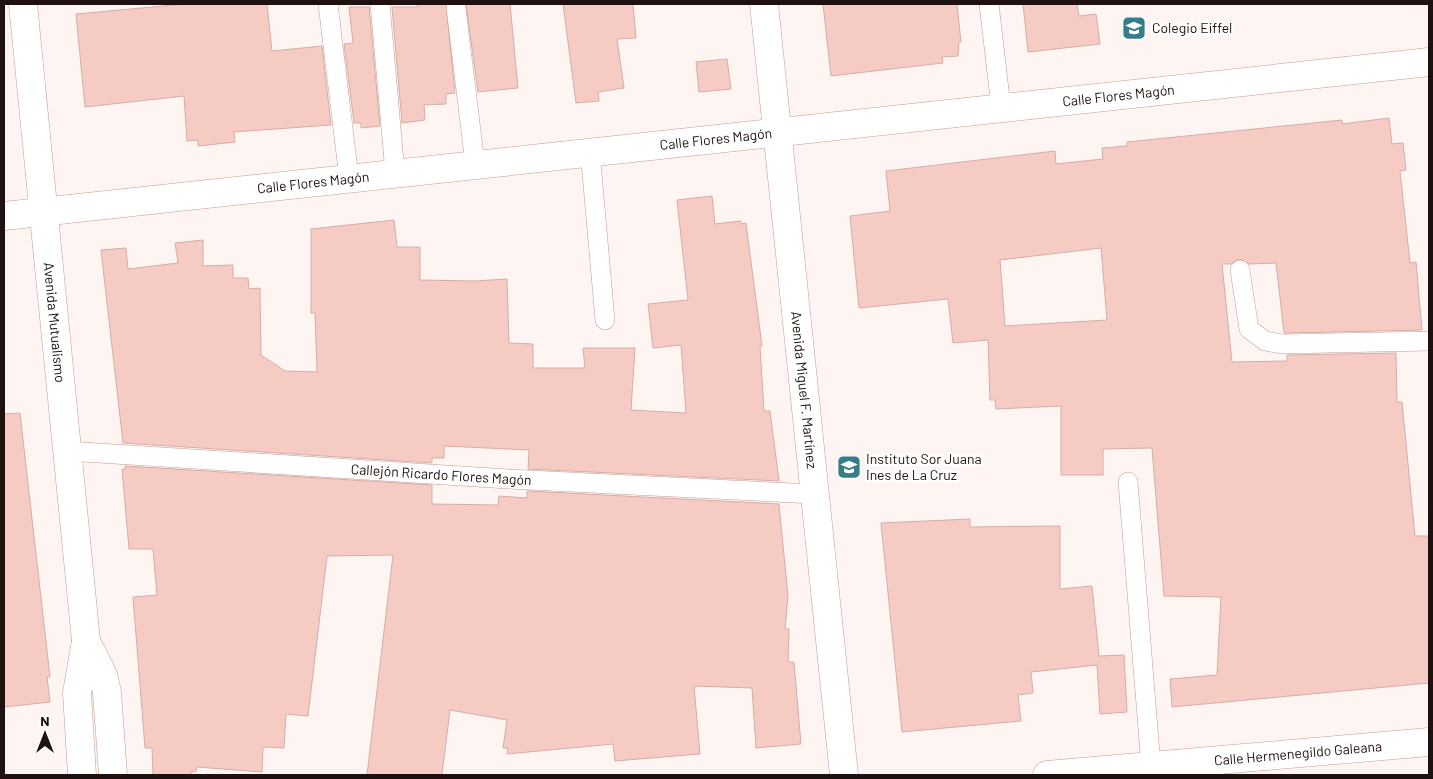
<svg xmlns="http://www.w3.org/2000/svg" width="1433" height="779" font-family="Barlow,sans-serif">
<rect width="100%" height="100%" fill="#fef5f3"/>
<g fill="#f6cbc3" stroke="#d6ada6" fill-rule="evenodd">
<polygon points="185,4 267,4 272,51 322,46 331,125 234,132 235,142 198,146 198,140 187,141 184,96 85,107 76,14"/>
<polygon points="417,4 446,4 455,93 446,94 446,104 424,105 425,120 402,123 392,7 417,7"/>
<polygon points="466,4 510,4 518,88 478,92"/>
<polygon points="563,4 633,4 636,38 617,39 624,88 598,92 599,101 576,103"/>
<polygon points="823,4 957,4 961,42 959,42 958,56 942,57 943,63 831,76"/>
<polygon points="1023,4 1077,4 1079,16 1096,14 1100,44 1028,52"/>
<polygon points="349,7 369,7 380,126 361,128 361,123 354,123 344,44 353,43"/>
<polygon points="727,59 731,89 699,92 696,62"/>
<path d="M1389,118l3,26 11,-1 3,27 -6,1 10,92 6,-1 6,68 -138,3 -8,-70 -27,1 -10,-5 -8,5h-9l10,98 55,-1v-6l109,-2 1,49h5l13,134h14v147l-257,24 -2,-28 47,-4 4,-78 -57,-1 -12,-148 -49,1v26h-42v-69l-65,3 -1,-9h-5l-2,-60 -35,3 -5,-44 -89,9 -9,-92 40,-5 -4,-40 169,-20 1,13 47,-5 -1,-11 25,-2v-4l196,-20 19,-2v4zM1101,248l6,72 -102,6 -5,-66z"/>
<polygon points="712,196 715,224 741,221 741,224 746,223 762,346 760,346 764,411 770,411 779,481 528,469 529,450 444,446 444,458 432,458 432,463 123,443 101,250 126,248 128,269 178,263 175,243 203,240 203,266 233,265 233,278 248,278 249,289 260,288 261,355 285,371 317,372 315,313 311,313 311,229 394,220 397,247 420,247 420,280 474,281 507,279 509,343 533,344 533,368 585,368 583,348 635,348 631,410 686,413 681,345 653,348 648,304 688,300 677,200"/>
<polygon points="20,413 50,677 47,677 50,702 4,707 4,414"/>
<polygon points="125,466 432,485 432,504 498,505 499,496 527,498 527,491 779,504 788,596 785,629 789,629 788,662 794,662 801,744 756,748 752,688 694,686 700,754 615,761 613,744 507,754 508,748 503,748 507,720 450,710 442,775 367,775 393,555 327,556 308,716 286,714 284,748 263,747 262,772 197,767 196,771 191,772 191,775 153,775 152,748 145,748 133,597 157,595 153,549 129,549 122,469 126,469"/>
<polygon points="970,519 970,527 1060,526 1060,589 1092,586 1099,656 1124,655 1127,712 1100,714 1097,665 1031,672 1033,693 1018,695 1021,721 902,732 881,523"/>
</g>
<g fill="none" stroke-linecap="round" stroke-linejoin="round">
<g stroke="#c39a93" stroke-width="20">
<g id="service">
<polyline points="328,4 349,178"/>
<polyline points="380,4 395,173"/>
<polyline points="989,4 1001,107"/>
<polyline points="456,8 475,164"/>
<polyline points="590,151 605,320"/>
<polyline points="1240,270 1249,329 1265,341 1282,344 1429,341"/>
<path id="s1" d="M67,451l441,28 307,15"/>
<polyline points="1128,482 1151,766"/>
</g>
</g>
<g stroke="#c39a93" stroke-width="29">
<g id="tertiary">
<path id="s2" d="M23,4l63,637 -9,52 5,82"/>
<path id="s3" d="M4,216l1425,-154"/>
<polyline points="86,641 103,675 107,692 113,775"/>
<path id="s4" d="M1047,775l382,-33"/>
</g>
</g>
<g stroke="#c39a93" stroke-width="29">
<g id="secondary">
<path id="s5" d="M764,4l80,771"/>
</g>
</g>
<use href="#service" stroke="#fff" stroke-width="19"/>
<use href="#tertiary" stroke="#fff" stroke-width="28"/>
<use href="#secondary" stroke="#fff" stroke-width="28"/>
</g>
<defs>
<g id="school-square" transform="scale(1.25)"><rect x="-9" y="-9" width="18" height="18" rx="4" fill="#377d89" stroke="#fff"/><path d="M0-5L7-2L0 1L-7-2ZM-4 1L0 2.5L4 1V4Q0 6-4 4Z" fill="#fff"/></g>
<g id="university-square" transform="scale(1.25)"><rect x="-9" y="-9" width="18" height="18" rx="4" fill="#377d89" stroke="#fff"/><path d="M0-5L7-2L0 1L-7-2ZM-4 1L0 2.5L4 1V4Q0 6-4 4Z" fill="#fff"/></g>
</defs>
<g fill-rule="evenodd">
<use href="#school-square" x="1134" y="28"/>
<use href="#university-square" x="849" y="467"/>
</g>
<g text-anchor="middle" stroke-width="5" stroke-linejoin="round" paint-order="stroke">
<g font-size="14" fill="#1f110f" stroke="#fff" text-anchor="start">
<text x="1152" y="33">Colegio Eiffel</text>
<text x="866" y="464">Instituto Sor Juana<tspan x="866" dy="16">Ines de La Cruz</tspan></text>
</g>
<g font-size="14" fill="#1f110f" stroke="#fff">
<text dy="5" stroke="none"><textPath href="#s3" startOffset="1121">Calle Flores Magón</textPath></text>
<text dy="5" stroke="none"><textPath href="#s3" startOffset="716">Calle Flores Magón</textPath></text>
<text dy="5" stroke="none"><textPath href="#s3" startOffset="311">Calle Flores Magón</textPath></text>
<text dy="5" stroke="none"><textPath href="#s2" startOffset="320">Avenida Mutualismo</textPath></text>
<text dy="5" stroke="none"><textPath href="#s5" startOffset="388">Avenida Miguel F. Martínez</textPath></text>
<text dy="5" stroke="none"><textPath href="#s1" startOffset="375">Callejón Ricardo Flores Magón</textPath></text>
<text dy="5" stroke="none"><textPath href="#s4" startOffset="252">Calle Hermenegildo Galeana</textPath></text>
</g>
</g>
<rect width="1433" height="779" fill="none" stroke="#1f110f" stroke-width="10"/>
<g transform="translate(45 734)" stroke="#ffffff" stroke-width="4" paint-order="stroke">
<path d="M0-4L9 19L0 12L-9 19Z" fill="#1f110f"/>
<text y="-8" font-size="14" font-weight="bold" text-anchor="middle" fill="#1f110f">N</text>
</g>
</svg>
